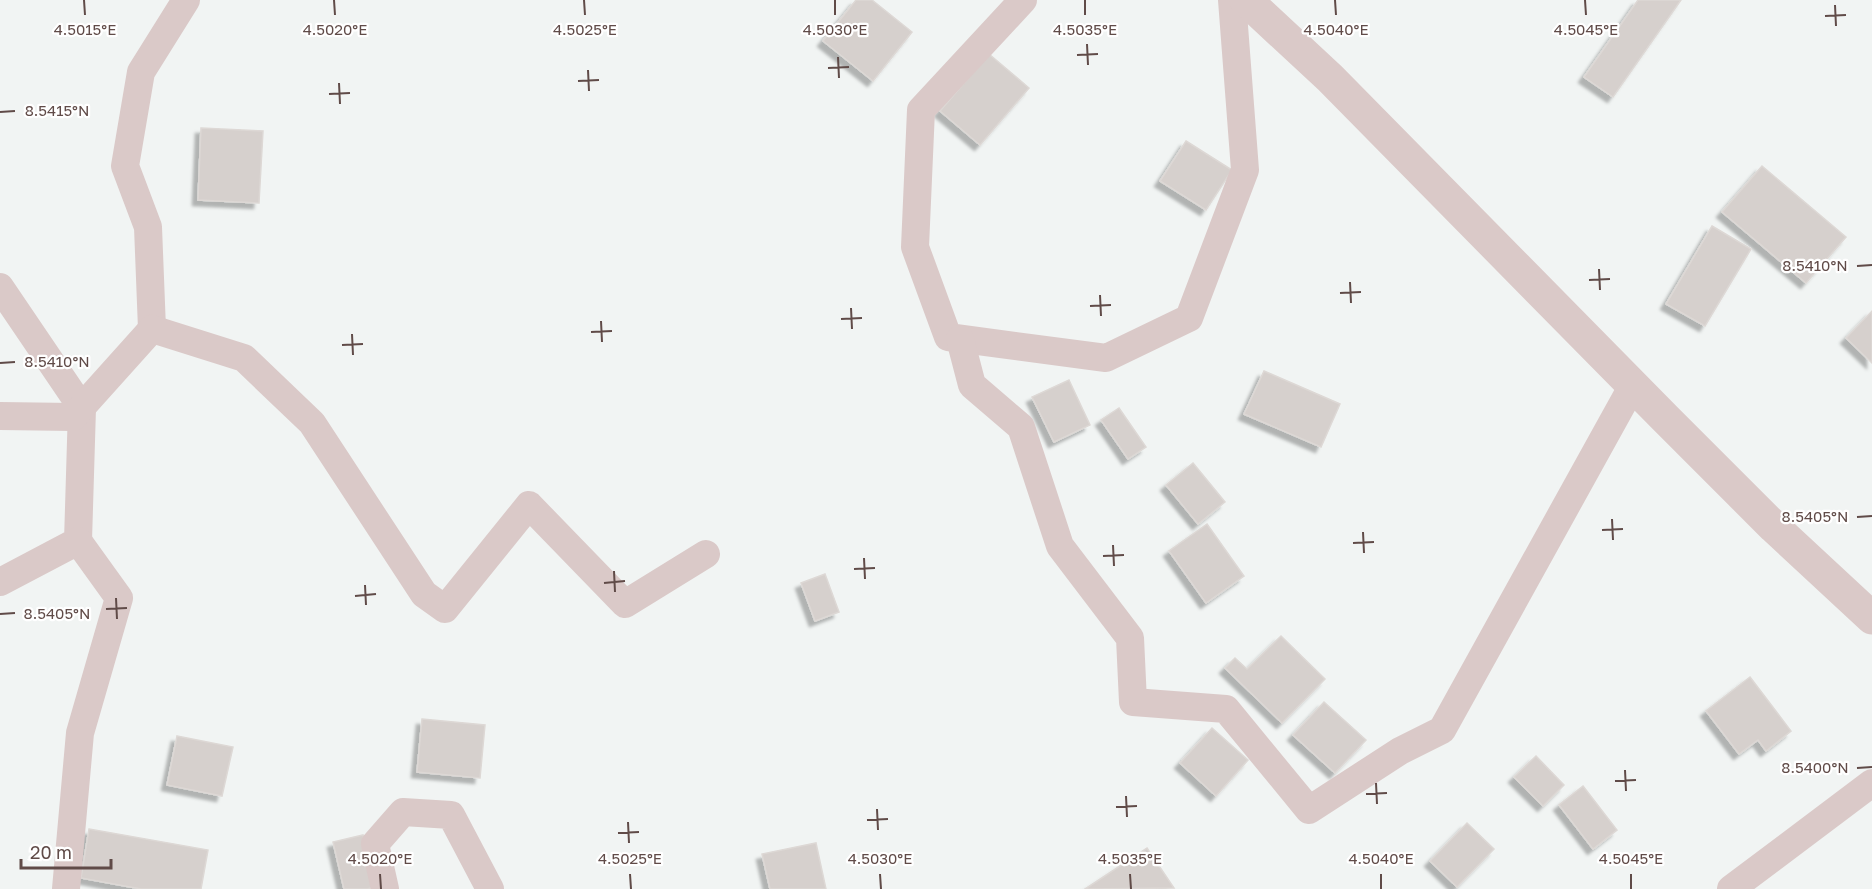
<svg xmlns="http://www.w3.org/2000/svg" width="1872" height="889" font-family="'Golos Text',sans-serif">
<defs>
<filter id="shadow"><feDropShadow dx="-5.5" dy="5.5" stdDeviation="1.5" flood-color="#0004"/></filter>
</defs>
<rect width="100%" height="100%" fill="#f1f4f3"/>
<g fill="#d6d0cd" stroke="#ddd8d5" stroke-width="1.5" filter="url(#shadow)">
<polygon points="856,0 872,0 912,32 873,81 823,41"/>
<polygon points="1638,0 1681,0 1613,97 1584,77"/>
<polygon points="989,54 1029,88 980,145 940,111"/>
<polygon points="201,128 263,131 259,203 198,200"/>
<polygon points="1186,141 1232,170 1206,210 1160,181"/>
<polygon points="1762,166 1846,237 1806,283 1722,212"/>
<polygon points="1712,226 1751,249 1705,326 1666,304"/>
<polygon points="1872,311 1872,363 1846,338"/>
<polygon points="1264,371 1340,404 1321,447 1244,414"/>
<polygon points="1069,380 1090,425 1054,442 1032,397"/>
<polygon points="1119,408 1146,447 1128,459 1101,420"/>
<polygon points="1193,463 1225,502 1198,524 1166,485"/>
<polygon points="1207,524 1244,576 1206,603 1169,551"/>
<polygon points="825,574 839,612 815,621 801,583"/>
<polygon points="1281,636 1325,679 1282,723 1225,668 1235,658 1247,669"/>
<polygon points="1750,677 1791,731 1766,751 1758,740 1739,754 1706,711"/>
<polygon points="1324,702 1366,740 1335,773 1293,735"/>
<polygon points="422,719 485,725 480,778 417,772"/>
<polygon points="1212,728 1248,760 1216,796 1180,763"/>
<polygon points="177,736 233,747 222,796 167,785"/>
<polygon points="1536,756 1564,785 1543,806 1514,777"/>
<polygon points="1583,786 1617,830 1593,849 1559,805"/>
<polygon points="1467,823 1494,849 1457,887 1430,861"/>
<polygon points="89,829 208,850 201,889 141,889 81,878"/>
<polygon points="363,835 375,887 367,889 344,889 333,842"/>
<polygon points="816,843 826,889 770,889 762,854"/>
<polygon points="1147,848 1174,888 1085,889"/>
</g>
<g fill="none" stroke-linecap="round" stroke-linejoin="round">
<g stroke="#dac9c8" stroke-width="28">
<polyline points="1023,0 921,110 915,247 948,337 1106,358 1189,318 1245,170 1232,0"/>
<polyline points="0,287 82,408 78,541 0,582"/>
<polyline points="152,329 148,227 125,166 141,72 186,0"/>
<polyline points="960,339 972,385 1021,427 1060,546 1130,638 1133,702 1226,709 1309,810 1400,751 1442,730 1633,385"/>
<polyline points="0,416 73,417 152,329 244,358 312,423 424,594 445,609 529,505 625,604 706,554"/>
<polyline points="66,889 80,733 119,598 78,541"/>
<polyline points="385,889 375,844 403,812 451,815 490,889"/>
<polyline points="1731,889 1872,783"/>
</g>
<polyline stroke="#dac9c8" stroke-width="33" points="1246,0 1330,78 1665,418 1774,527 1872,618"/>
</g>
<path fill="none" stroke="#604b48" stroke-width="2" d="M84,0l1,15M334,0l1,15M584,0l1,15M835,0v15M1085,0v15M1335,0l1,15M1585,0l1,15M1835,5l1,21M1825,16l21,-1M1087,44l1,21M1077,55l21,-1M838,57l1,21M828,68l21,-1M588,70l1,21M578,81l21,-1M339,83l1,21M329,94l21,-1M0,112l15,-1M1857,266l15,-1M1599,269l1,21M1589,280l21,-1M1350,282l1,21M1340,293l21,-1M1100,295l1,21M1090,306l21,-1M851,308l1,21M841,319l21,-1M601,321l1,21M591,332l21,-1M352,334l1,21M342,345l21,-1M0,363l15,-1M1857,517l15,-1M1612,519l1,21M1602,530l21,-1M1363,532l1,21M1353,543l21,-1M1113,545l1,21M1103,556l21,-1M864,558l1,21M854,569l21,-1M614,571l1,21M604,583l21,-2M365,585l1,20M355,596l21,-2M116,598l1,21M106,609l21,-1M0,614l15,-1M1857,768l15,-1M1625,770l1,21M1615,781l21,-1M1376,783l1,21M1366,794l21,-1M1126,796l1,21M1116,807l21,-1M877,809l1,21M867,820l21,-1M628,822l1,21M618,833l21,-1M380,874l1,15M630,874l1,15M880,874l1,15M1130,874l1,15M1381,874v15M1631,874v15"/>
<g font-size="15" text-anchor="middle" fill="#604b48" stroke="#fff" stroke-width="4.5" stroke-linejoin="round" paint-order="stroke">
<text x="85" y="35">4.5015°E</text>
<text x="335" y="35">4.5020°E</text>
<text x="585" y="35">4.5025°E</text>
<text x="835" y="35">4.5030°E</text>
<text x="1085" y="35">4.5035°E</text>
<text x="1336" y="35">4.5040°E</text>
<text x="1586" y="35">4.5045°E</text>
<text x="57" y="116">8.5415°N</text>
<text x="1815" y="271">8.5410°N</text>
<text x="57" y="367">8.5410°N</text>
<text x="1815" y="522">8.5405°N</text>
<text x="57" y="619">8.5405°N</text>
<text x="1815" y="773">8.5400°N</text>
<text x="380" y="864">4.5020°E</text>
<text x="630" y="864">4.5025°E</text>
<text x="880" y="864">4.5030°E</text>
<text x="1130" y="864">4.5035°E</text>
<text x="1381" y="864">4.5040°E</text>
<text x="1631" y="864">4.5045°E</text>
</g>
<path d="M21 859v9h90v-9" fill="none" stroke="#604b48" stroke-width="3"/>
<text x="30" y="859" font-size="18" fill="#604b48" stroke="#ffffff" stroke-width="4.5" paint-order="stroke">20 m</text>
</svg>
